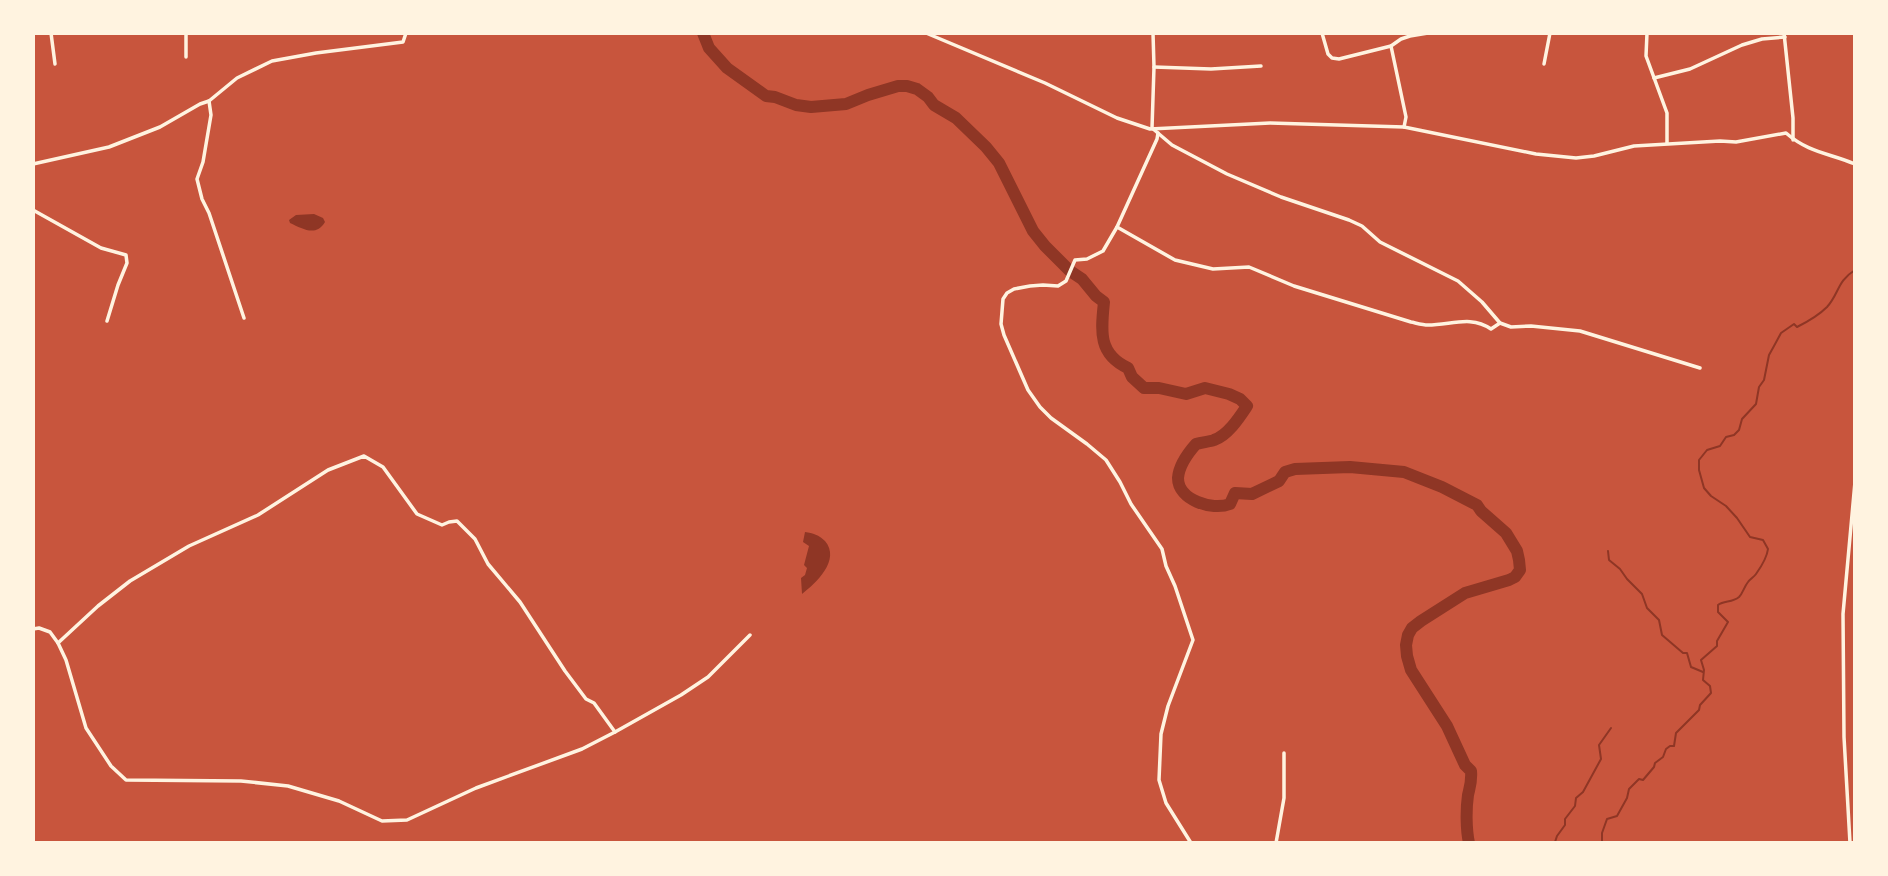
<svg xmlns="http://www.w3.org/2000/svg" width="1888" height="876" font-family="'Open Sans',sans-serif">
<rect width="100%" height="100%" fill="#c8553d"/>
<g fill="#8f3625">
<path d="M314,214l9,4 2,4c-9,15 -22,7 -35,1l-1,-3 7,-5z"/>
<path d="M805,532c8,1 14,3 20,9 16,19 -9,42 -23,53l-1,-16 4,-3 2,-7 -3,-3 5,-19 -6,-4z"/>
</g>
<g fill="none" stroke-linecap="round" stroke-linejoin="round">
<g stroke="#8f3625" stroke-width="2">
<polyline points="1608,551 1609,560 1620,569 1627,579 1642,594 1647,608 1659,620 1662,635 1683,653 1687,653 1691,667 1703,672"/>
<polyline points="1559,843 1555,842 1557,836 1565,825 1565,819 1575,806 1576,798 1583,792 1601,759 1599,745 1611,728"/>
<path d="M1602,843v-10l5,-14 10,-3 10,-18 2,-9 10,-10 4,1 11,-13 1,-4 8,-6 3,-8 4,-3h4l2,-13 23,-23 1,-5 11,-12 -1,-7 -7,-6 1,-10 -3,-10 16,-14v-5l11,-19 -10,-10v-7c6,-5 14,-2 21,-8 4,-4 5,-10 9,-15 2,-3 6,-5 8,-8 5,-7 11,-17 12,-25l-5,-9 -13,-3 -13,-19 -11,-12 -15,-10 -7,-8 -5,-18v-10l8,-10 13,-4 6,-9 8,-2 5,-5 3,-11 14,-15 3,-17 5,-7 5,-25 5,-9 7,-13 13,-9 3,3c10,-5 22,-12 30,-20 12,-13 10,-26 28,-37"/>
</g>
<path stroke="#8f3625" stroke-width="12" d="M703,33l6,15 18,20 39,28 9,1 21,8 15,2 35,-3 22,-9 30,-9h9l10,3 11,8 6,8 22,13 30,29 13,16 34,68 12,15 25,25 12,8 14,17 8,6c-3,29 -6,52 24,66l4,9 12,11h15l27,6 19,-6 24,6 11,5 7,7c-8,12 -19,29 -33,34 -5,2 -12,2 -18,4 -8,9 -17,21 -18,34 0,22 34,33 52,26l5,-11 17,1 27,-13 6,-9 10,-3 55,-2 54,5 38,15 35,18 4,6 25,22 11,18 2,9 1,10 -5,7 -6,3 -44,13 -44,28 -9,7 -4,7 -2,10 1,11 4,14 36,56 18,39 6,6c1,10 -1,15 -3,24 -2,14 -2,34 1,48"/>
<g stroke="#fff3e0" stroke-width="3.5">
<polyline points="51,33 55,64"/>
<polyline points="186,33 186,57"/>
<polyline points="1153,33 1154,67 1152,128 1172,145 1227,174 1281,197 1349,220 1362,226 1380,242 1458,281 1482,302 1500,323 1511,327 1531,326 1580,331 1700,368"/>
<polyline points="1322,33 1328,54 1332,58 1339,59 1391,46 1401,39 1410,36 1428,33"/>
<polyline points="1647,33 1646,56 1667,113 1667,143"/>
<polyline points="1784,33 1793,118 1793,140"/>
<polyline points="1391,46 1406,117 1404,127"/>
<polyline points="1544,64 1550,33"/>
<polyline points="1154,67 1211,69 1261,66"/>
<polyline points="1654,78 1690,69 1742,45 1762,39 1785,37"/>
<polyline points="209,101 211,115 203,162 197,179 202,199 209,213 244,318"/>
<polyline points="1158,133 1157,139 1117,227 1103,251 1087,259 1075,260 1066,281 1058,286 1043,285 1030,286 1014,289 1007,293 1003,299 1001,324 1004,335 1028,390 1040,407 1051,418 1087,444 1106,460 1120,482 1131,504 1162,549 1166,566 1175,586 1193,640 1168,706 1161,734 1159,780 1166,803 1191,843"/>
<polyline points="33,164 109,147 160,127 200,104 209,101 237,78 272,61 316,53 403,42 406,33"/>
<polyline points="33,210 101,248 126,255 127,263 118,285 107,321"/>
<path d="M1117,227l58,33 38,9 36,-2 45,19 117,36c5,1 12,3 17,3 23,0 43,-10 63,4l9,-6"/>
<polyline points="33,629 39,628 50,632 58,643 66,660 86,728 111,766 126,780 241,781 288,786 339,801 382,821 407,820 476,788 582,749 615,732 681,695 708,677 750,635"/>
<polyline points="58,643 98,606 130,581 189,546 258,515 328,470 364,456 383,467 417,514 442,525 449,522 457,521 475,539 488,564 520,602 565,671 586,699 594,703 615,732"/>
<polyline points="1276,843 1284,798 1284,753"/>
</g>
<g stroke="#fff3e0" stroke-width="3.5">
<path d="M926,33l119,50 72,35 33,11 120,-6 134,4 132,27 40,4 18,-2 40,-10 86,-5 16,1 50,-9c23,20 43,20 69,31"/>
<polyline points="1850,843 1844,737 1843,614 1855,482"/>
</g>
</g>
<rect width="1888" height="876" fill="none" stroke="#fff3e0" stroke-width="70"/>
</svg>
